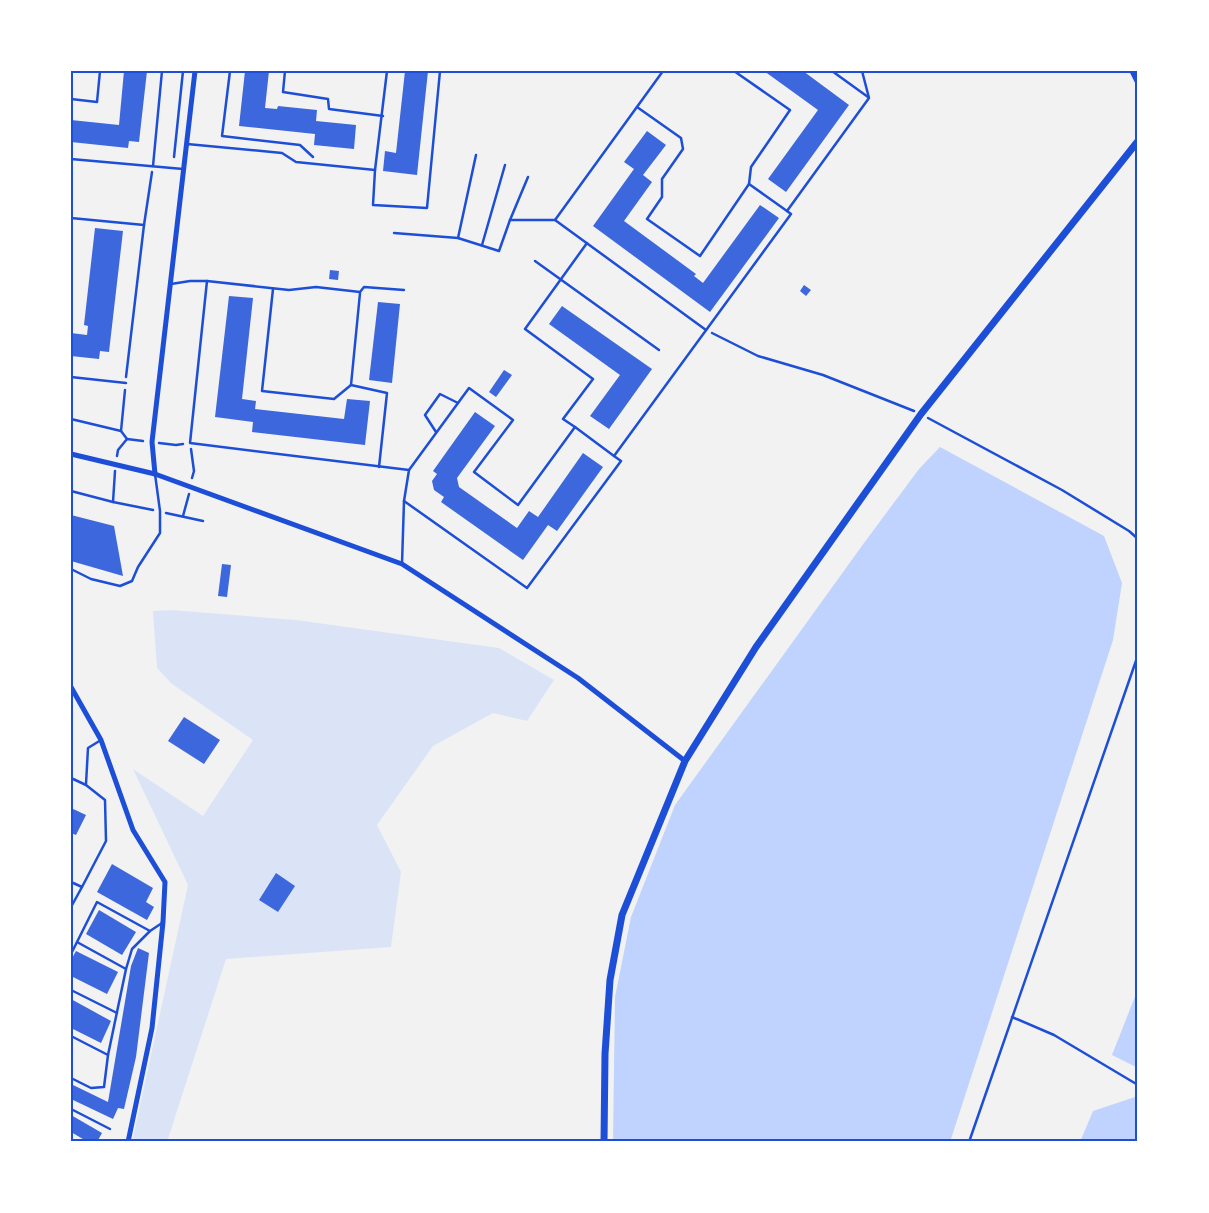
<svg xmlns="http://www.w3.org/2000/svg" width="1209" height="1213" font-family="Raleway,sans-serif">
<rect width="100%" height="100%" fill="#f2f2f2"/>
<polygon fill="#dbe4f7" points="171,610 296,620 499,648 554,680 527,721 493,713 433,746 377,825 401,872 391,947 226,959 167,1142 132,1142 188,885 133,769 203,816 253,740 172,684 157,668 153,611"/>
<g fill="#bfd3fe">
<polygon points="940,447 1104,536 1122,583 1113,640 950,1142 613,1142 615,997 631,917 675,805 864,543 919,469"/>
<polygon points="1138,989 1138,1068 1112,1055"/>
<polygon points="1138,1096 1138,1142 1080,1142 1093,1111"/>
</g>
<g fill="#3d67dc">
<polygon points="124,71 147,71 139,142 129,141 128,148 71,142 71,120 119,125"/>
<polygon points="245,71 269,71 265,108 277,109 278,106 317,110 316,121 356,125 354,149 314,145 315,134 239,126"/>
<polygon points="405,71 428,71 417,175 383,171 385,151 396,153"/>
<polygon points="764,71 803,71 849,105 786,192 768,179 818,110"/>
<polygon points="647,131 666,145 643,175 652,182 624,221 696,274 694,276 703,283 760,205 779,218 710,312 593,226 634,169 624,162"/>
<polygon points="95,228 123,231 109,352 100,351 99,359 71,356 71,333 87,335 88,326 84,325"/>
<polygon points="330,270 339,271 338,280 329,279"/>
<polygon points="804,285 811,290 806,296 800,291"/>
<polygon points="229,296 253,298 242,399 256,401 255,409 344,419 347,399 370,401 365,445 252,432 253,422 215,417"/>
<polygon points="378,302 400,304 392,383 369,380"/>
<polygon points="562,306 652,369 609,429 590,416 620,375 549,324"/>
<polygon points="504,370 512,375 496,397 489,392"/>
<polygon points="475,412 495,426 457,478 459,487 517,528 529,511 538,517 583,453 603,467 557,531 548,525 523,560 441,502 444,497 434,490 432,481 437,474 433,471"/>
<polygon points="71,515 114,526 123,576 71,561"/>
<polygon points="222,564 231,565 227,597 218,596"/>
<polygon points="184,717 220,740 204,764 168,741"/>
<polygon points="71,808 86,815 76,835 71,833"/>
<polygon points="112,864 153,888 146,902 154,907 147,920 97,892"/>
<polygon points="276,873 295,886 278,912 259,900"/>
<polygon points="99,910 136,932 122,955 86,934"/>
<polygon points="138,948 149,953 136,1057 124,1109 118,1108 113,1119 71,1099 71,1084 108,1102 131,966"/>
<polygon points="76,951 118,972 107,994 71,976 71,960"/>
<polygon points="71,999 111,1021 101,1043 71,1028"/>
<polygon points="71,1115 102,1133 97,1142 88,1142 71,1132"/>
</g>
<g fill="none" stroke-linecap="round" stroke-linejoin="round">
<g stroke="#1d4ed8" stroke-width="2.5">
<polyline points="230,71 222,136 300,145 313,157"/>
<polyline points="71,218 144,225 126,377"/>
<polyline points="144,225 152,172"/>
<polyline points="712,333 758,356 823,375 914,411"/>
<polyline points="125,390 121,431 127,439"/>
<polyline points="928,418 1062,490 1129,531 1138,539"/>
<polyline points="71,419 121,431"/>
<polyline points="159,443 176,445 183,444"/>
<polyline points="191,449 194,471 192,478"/>
<polyline points="117,456 118,450 127,439 143,441"/>
<polyline points="115,471 113,502 153,510"/>
<polyline points="71,491 113,502"/>
<polyline points="166,513 203,521"/>
<polyline points="183,516 189,494"/>
<polyline points="1012,1017 1054,1035 1138,1085"/>
<polyline points="969,1142 1138,655"/>
</g>
<g stroke="#1d4ed8" stroke-width="2.5">
<polyline points="285,71 283,92 328,99 329,109 383,116"/>
<polyline points="663,71 555,220 706,330"/>
<polyline points="832,71 868,97"/>
<polyline points="71,99 97,102 100,71"/>
<polyline points="637,107 681,138 683,149 662,179 662,197 647,219 700,256 749,184 751,167 790,110 734,71"/>
<polyline points="187,144 282,153 296,162 375,170 387,71"/>
<polyline points="174,157 183,71"/>
<polyline points="71,159 183,169"/>
<polyline points="153,166 162,71"/>
<polyline points="375,170 373,205 427,208 440,71"/>
<polyline points="749,184 787,211"/>
<polyline points="71,195 71,207"/>
<polyline points="510,220 528,177"/>
<polyline points="394,233 458,238 499,251 510,220 555,220"/>
<polyline points="458,238 476,155"/>
<polyline points="482,245 505,165"/>
<polyline points="535,261 659,350"/>
<polyline points="207,281 190,443 409,470 404,501 402,564"/>
<polyline points="171,284 190,281 207,281 289,290 316,287 360,292 364,287 404,290"/>
<polyline points="273,289 262,391 334,399 351,385"/>
<polyline points="360,293 351,385 387,393 379,467"/>
<polyline points="71,377 126,383"/>
<polyline points="575,427 614,456"/>
<polyline points="436,432 425,415 440,394 458,403"/>
<polyline points="409,470 469,388 513,420 474,472 518,505 575,427 563,419 593,379 525,329 587,243"/>
<polyline points="404,501 527,588 621,461 614,456 791,214 787,211 869,98 862,71"/>
<polyline points="71,569 91,579 120,586 132,581 138,567 160,533 160,511 155,474"/>
<polyline points="71,778 86,785 105,800 106,841 82,887 71,882"/>
<polyline points="86,784 88,748 101,740"/>
<polyline points="71,907 82,887"/>
<polyline points="77,942 126,969"/>
<polyline points="71,954 97,902 150,931"/>
<polyline points="71,990 117,1013"/>
<polyline points="71,1036 108,1055"/>
<polyline points="71,1078 91,1088 104,1087 108,1055 126,969 132,949 150,931 162,923"/>
<polyline points="71,1109 110,1129"/>
</g>
<g stroke="#1d4ed8" stroke-width="5">
<polyline points="71,454 155,474 402,564 578,678 685,761"/>
<polyline points="155,474 152,442 195,71"/>
<polyline points="71,687 101,740 133,830 165,882 163,922 152,1028 128,1142"/>
</g>
<g stroke="#1d4ed8" stroke-width="7">
<polyline points="1133,71 1138,81"/>
<polyline points="604,1142 605,1054 610,980 622,915 685,761 756,647 921,414 1138,141"/>
</g>
</g>
<rect width="1209" height="1213" fill="none" stroke="#ffffff" stroke-width="145"/>
<rect x="72" y="72" width="1064" height="1068" fill="none" stroke="#1d4ed8" stroke-width="2"/>
</svg>
